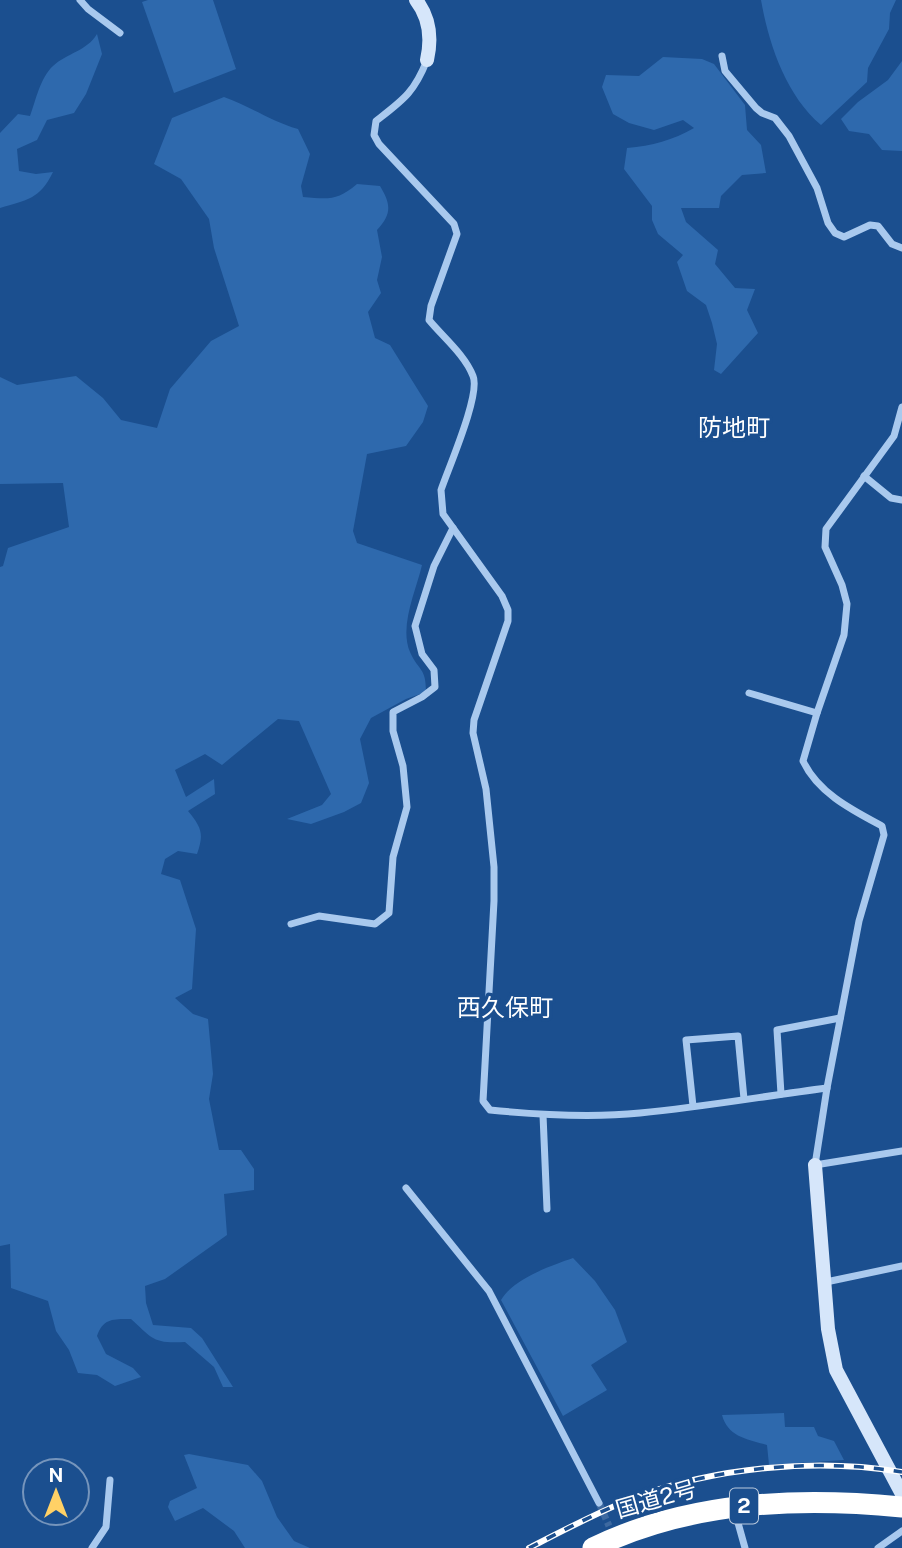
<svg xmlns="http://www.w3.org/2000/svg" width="902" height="1548" font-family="'Public Sans','Noto Sans JP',sans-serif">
<rect width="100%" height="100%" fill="#1b4f8f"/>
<g fill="#2e69ad">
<polygon points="148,0 213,0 236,69 174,93 142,2"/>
<path d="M761,0h135l-6,13 -1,16 -21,39 -1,14 -46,43c-35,-30 -52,-80 -60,-125z"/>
<path d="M97,34l5,20 -16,40 -12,19 -27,7 -10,20 -20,9 2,22 17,3 17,-2c-13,27 -26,28 -53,36v-75l18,-19 12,2c6,-16 10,-38 23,-50 14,-13 34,-15 44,-32z"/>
<path d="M663,57l39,2 12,5 31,41 2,25 14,15 5,28 -24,2 -21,21 -2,12h-38l5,14 32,28 -3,14 20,24 20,1 -8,21 11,23 -37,41 -7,-4 3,-26 -5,-21 -6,-18 -19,-14 -10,-29 6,-7 -25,-21 -6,-14v-14l-28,-37 3,-21c25,-2 46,-8 67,-20l-11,-8 -29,10 -25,-7 -16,-9 -11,-27 4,-12 33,1z"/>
<polygon points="902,61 902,151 882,150 869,134 849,131 841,119 858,102 888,80"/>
<path d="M224,97c26,9 46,24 74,32l12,25 -9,32 2,11c26,2 34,4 54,-13l23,2c11,18 12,28 -3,44l5,27 -5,23 4,13 -13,19 7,26 15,7 38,61 -5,16 -17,24 -39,8 -14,77 4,12 65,22c-6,26 -23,61 -12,87 9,20 16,15 16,40l-20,7 -35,19 -11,21 9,44 -8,20 -17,9 -33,12 -24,-5 35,-14 9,-11 -32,-73 -21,-2 -56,46 -17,-11 -30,16 11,27 28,-18 1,15 -27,17c14,17 16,23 9,43l-19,-3 -13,8 -4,15 19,6 16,49 -4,60 -17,9 18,16 15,5 5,55 -4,25 10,51h22l13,19v21l-30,4 3,41 -62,44 -20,7 1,17 7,22 38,3 11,10 31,49h-10l-9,-20 -29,-25c-32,2 -33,-4 -54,-23 -17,0 -28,-1 -34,17l9,18 27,14 8,9 -26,9 -18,-11 -19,-2 -9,-23 -13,-19 -8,-30 -37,-13 -1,-44 -10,2v-679l3,-1 5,-18 61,-21 -6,-44 -63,1v-107l17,8 59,-9 27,22 18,22 36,8 13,-39 41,-48 28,-15 -25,-78 -5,-29 -28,-40 -27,-15 18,-46z"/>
<path d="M573,1258l22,23 20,29 12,32 -36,23 16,25 -44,26 -62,-116c12,-21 49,-34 72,-42z"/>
<path d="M784,1413l1,14h29l4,9 16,5 10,19 -75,5 -2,-20c-20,-6 -39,-8 -45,-30z"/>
<polygon points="189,1454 248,1465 262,1481 277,1517 294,1541 310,1548 245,1548 234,1531 203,1508 175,1521 168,1507 170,1501 197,1488 184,1455"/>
</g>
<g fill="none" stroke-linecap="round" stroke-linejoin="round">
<polyline stroke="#3d69a0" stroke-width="7" stroke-dasharray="7 3.5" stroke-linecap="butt" points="599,1503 609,1526"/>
<g stroke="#a9c9ee" stroke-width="7">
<polyline points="80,0 88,9 120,33"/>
<polyline points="722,56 725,71 756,108 762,113 775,118 789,136 817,188 828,223 835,233 844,237 870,225 878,226 892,244 902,248"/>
<path d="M427,60c-13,33 -24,40 -51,61l-2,14 5,9 75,80 3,10 -26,72 -2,14c14,17 36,35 44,56 8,18 -25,93 -32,114l2,24 59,82 6,14v11l-34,99 -1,13 13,56 8,78v34l-11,200 7,9c50,5 100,8 150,3 63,-6 125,-17 187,-25"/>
<path d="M902,407l-8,29 -68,93 -1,18 17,38 5,19 -3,31 -27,78 -14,48c15,32 49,49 79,65l2,9 -25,86 -32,167 -12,77 87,-14"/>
<polyline points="864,476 891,498 902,500"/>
<polyline points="749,693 817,713"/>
<polyline points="291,924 319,916 375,924 389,913 393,857 407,807 403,766 393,731 393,712 422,697 435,687 434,670 422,654 415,626 434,566 453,528"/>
<polyline points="781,1094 777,1030 840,1018"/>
<polyline points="693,1106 686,1040 738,1036 744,1099"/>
<polyline points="543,1115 547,1209"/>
<polyline points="406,1188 489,1291 599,1503"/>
<polyline points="826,1282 902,1266"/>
<polyline points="735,1512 745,1548"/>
<polyline points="92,1548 106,1527 110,1480"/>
<polyline points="878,1548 902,1531"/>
</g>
<g stroke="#d6e6fa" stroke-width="14">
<path d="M416,0c14,18 16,38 11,60"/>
<polyline points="815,1165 828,1329 836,1370 902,1494"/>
</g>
<path stroke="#fff" stroke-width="21" d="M593,1548c96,-47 204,-51 309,-41"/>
<g stroke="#fff" stroke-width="6">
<path id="rail" d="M529,1548c35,-18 71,-37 107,-51 82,-30 180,-39 266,-25"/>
</g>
<use href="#rail" stroke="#1b4f8f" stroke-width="3.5" stroke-dasharray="10" stroke-linecap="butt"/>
</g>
<g text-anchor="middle" stroke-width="7" stroke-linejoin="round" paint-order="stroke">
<rect fill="#1b4f8f" stroke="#bbcadd" stroke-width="2" x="730" y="1488.5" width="28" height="35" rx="5"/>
<g font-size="21" font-weight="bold" fill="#fff">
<text x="744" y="1513">2</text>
</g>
<g font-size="23" fill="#fff" stroke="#1b4f8f">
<text transform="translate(656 1499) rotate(-16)" y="8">国道2号</text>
</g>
<g font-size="24" fill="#fff" stroke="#1b4f8f">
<text x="734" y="436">防地町</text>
<text x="505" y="1016">西久保町</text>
</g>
</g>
<g transform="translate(56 1492)"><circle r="33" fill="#1b4f8f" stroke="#7695bc" stroke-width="2"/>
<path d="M0-5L12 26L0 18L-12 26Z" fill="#ffd166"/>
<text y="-10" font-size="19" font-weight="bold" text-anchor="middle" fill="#ffffff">N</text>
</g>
</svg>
